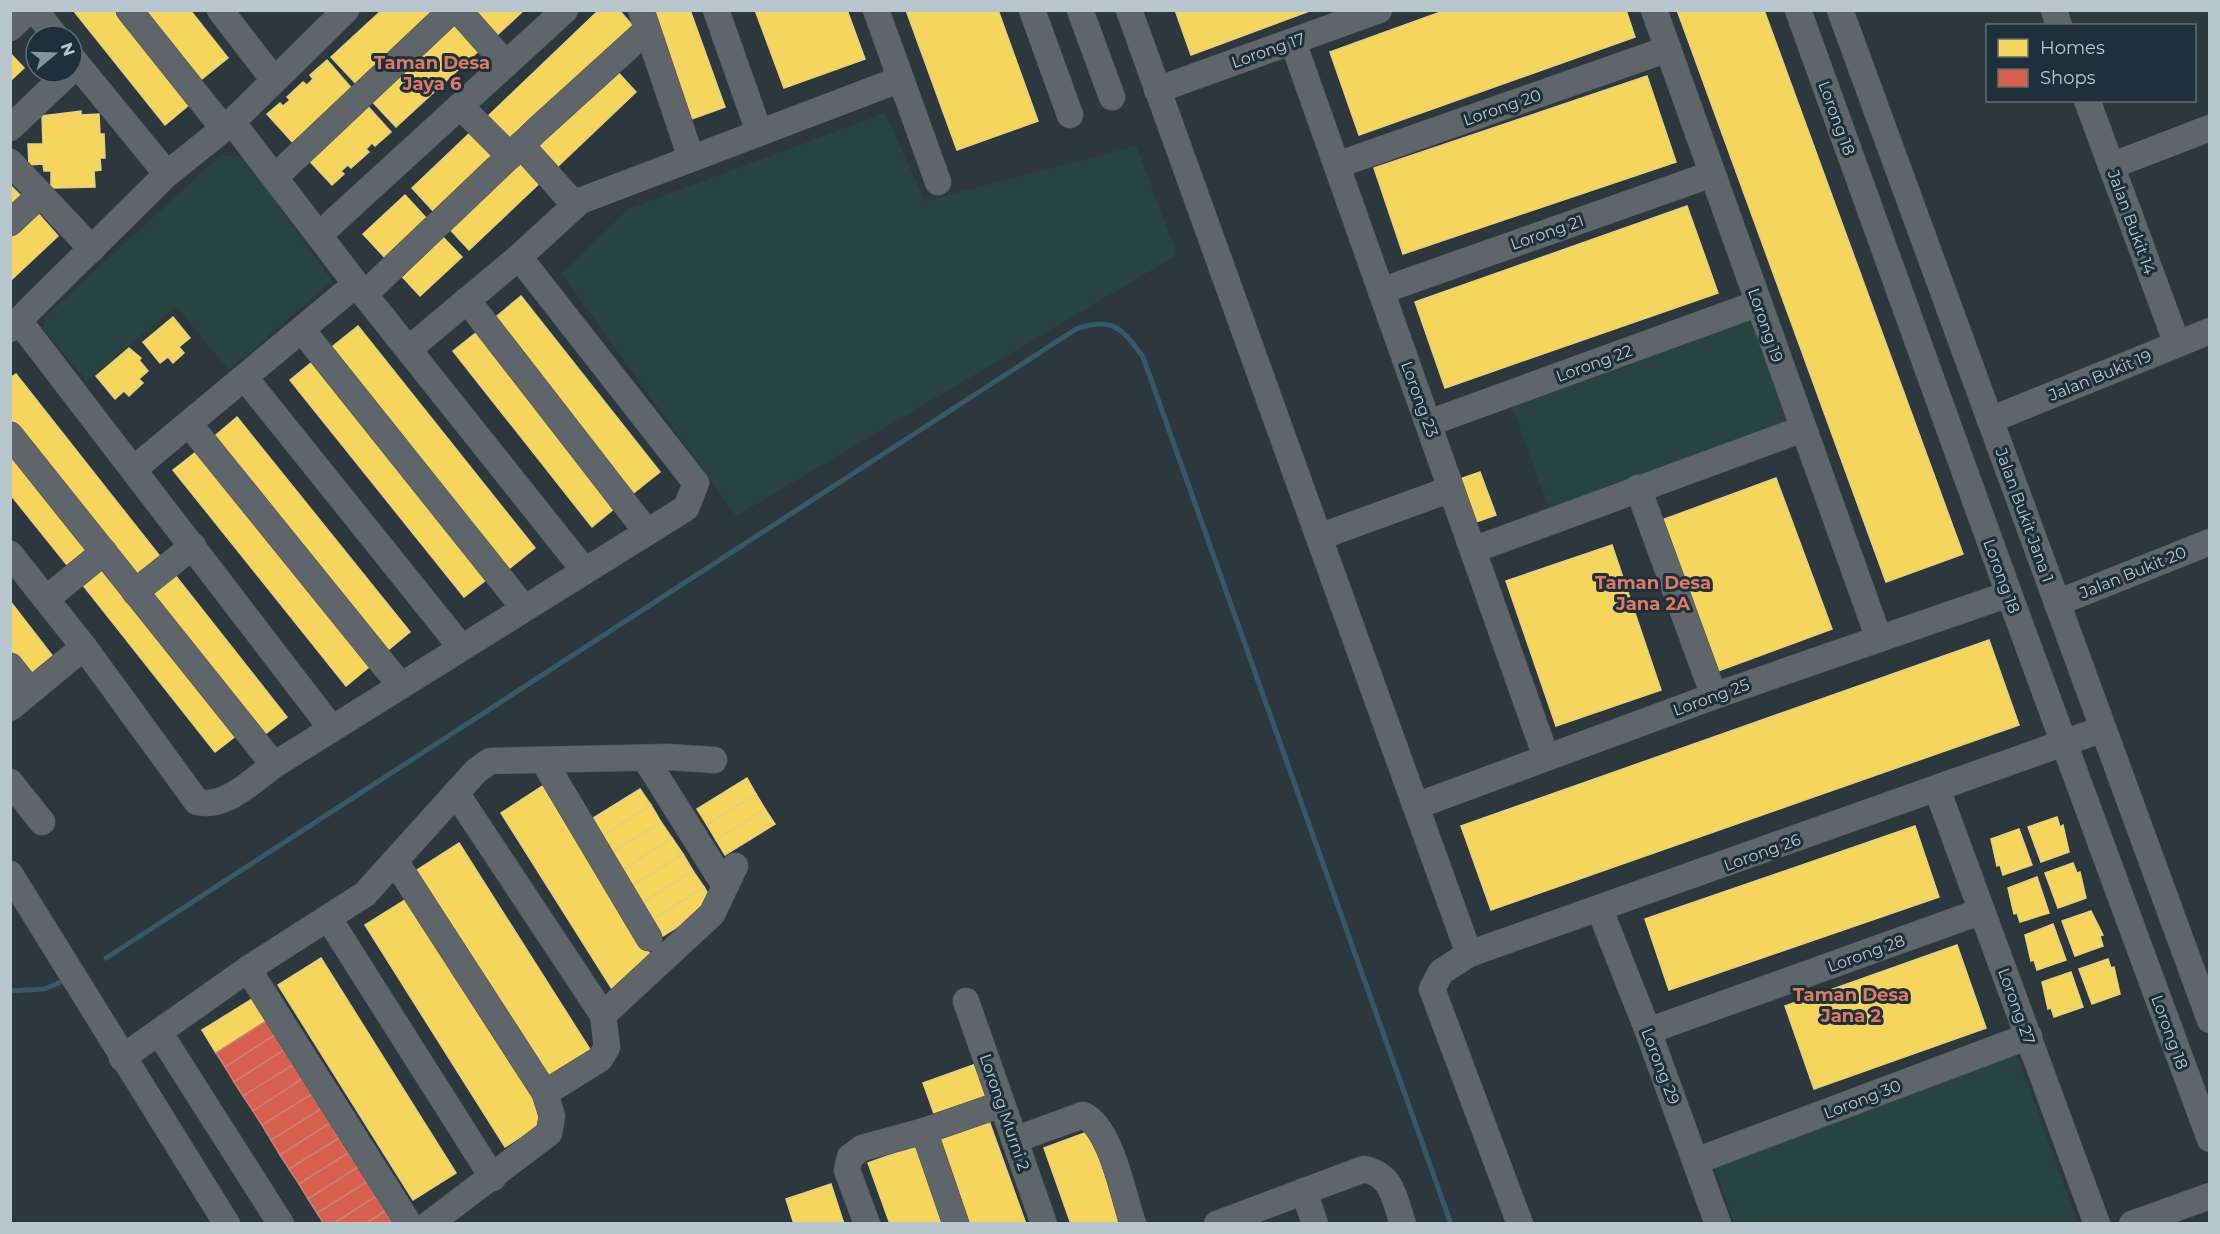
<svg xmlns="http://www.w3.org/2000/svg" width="2220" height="1234" font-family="Montserrat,sans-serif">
<rect width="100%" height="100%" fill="#2d383e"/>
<g fill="#284441">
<polygon points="885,113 925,201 1136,146 1177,255 736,516 562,274 628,209"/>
<polygon points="221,155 244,157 332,281 229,370 176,306 87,381 43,329 47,315"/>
<polygon points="1749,315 1790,425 1551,513 1510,402"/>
<polygon points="2017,1055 2077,1222 1734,1223 1714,1165"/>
</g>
<g fill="#f6d55c" stroke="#e3d07e" stroke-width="1.5">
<polygon points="73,10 123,10 195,100 165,125"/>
<polygon points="138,10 190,10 228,58 197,83"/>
<polygon points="382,10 429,10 435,18 359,87 331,57"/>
<polygon points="467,10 524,10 493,39"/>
<polygon points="599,10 619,10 633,26 509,144 485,119"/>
<polygon points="650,10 690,10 725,107 689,120"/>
<polygon points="755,10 847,10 865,59 784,88"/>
<polygon points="906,10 998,10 1038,121 957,150"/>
<polygon points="1175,10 1312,10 1191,55"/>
<polygon points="1446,10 1626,10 1635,37 1359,135 1330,52"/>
<polygon points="1677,10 1764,10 1963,554 1886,582"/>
<polygon points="457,16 484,46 396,127 368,97"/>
<polygon points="10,53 24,68 10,81"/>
<polygon points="327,60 354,91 295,145 267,114 280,103 283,106 290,100 287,97 303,82 307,85 313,79 310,75"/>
<polygon points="613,67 636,92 554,170 530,145"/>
<polygon points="1647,76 1676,162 1403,254 1374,168"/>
<polygon points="363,101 391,132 375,146 372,143 366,149 369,152 351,168 348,165 341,171 344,174 332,185 304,155"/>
<polygon points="81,111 81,115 99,114 100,134 104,134 105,158 100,158 101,170 94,171 95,187 54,188 51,186 51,171 44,171 43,164 29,165 28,144 43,144 42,116"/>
<polygon points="474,129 498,155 435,213 412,188"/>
<polygon points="520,154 544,179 469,250 446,225"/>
<polygon points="10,185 24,199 10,212"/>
<polygon points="405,195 428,220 387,260 363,234"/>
<polygon points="1687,206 1718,293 1445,388 1415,302"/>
<polygon points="35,210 58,236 10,281 10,233"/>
<polygon points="438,232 462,257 420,296 397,271"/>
<polygon points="521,296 660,472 631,495 492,320"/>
<polygon points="173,317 190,338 179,347 184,353 173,363 168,357 160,363 143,342"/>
<polygon points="358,326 535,548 505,572 328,350"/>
<polygon points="482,328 621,503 592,527 453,351"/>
<polygon points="129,348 141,358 139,360 148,371 139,379 143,383 129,396 124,391 115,399 96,376"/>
<polygon points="317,358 491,576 464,597 290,380"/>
<polygon points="16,374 162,559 135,581 10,424 10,378"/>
<polygon points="237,417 410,632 382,655 210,440"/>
<polygon points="10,438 98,548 71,570 10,494"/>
<polygon points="201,448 374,663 346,686 173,470"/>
<polygon points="1480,472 1496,515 1476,522 1460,479"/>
<polygon points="1776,478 1832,629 1718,671 1662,520"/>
<polygon points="1612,545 1661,690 1556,726 1506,581"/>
<polygon points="105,558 242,731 215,752 78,579"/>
<polygon points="171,570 287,717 260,738 144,592"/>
<polygon points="10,601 55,659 29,679 10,655"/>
<polygon points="1989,640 2019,725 1491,910 1461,826"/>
<polygon points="747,778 756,794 707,825 697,809"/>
<polygon points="544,785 655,962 612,989 501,813"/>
<polygon points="640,789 651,805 601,837 590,820"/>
<polygon points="756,794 765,809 716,840 707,825"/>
<polygon points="651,805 661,822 611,853 601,837"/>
<polygon points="765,809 775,824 725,855 716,840"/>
<polygon points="2057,817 2060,827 2063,825 2069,852 2041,862 2028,827"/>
<polygon points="661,822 672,838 622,870 611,853"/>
<polygon points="1915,826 1939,897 1669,990 1645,919"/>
<polygon points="2019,829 2032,865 2003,875 2000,865 1997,866 1991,839"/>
<polygon points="672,838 683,854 632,886 622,870"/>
<polygon points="459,843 591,1051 548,1079 417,870"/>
<polygon points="683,854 693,871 642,903 632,886"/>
<polygon points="2073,863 2077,873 2080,872 2086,898 2058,908 2045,873"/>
<polygon points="693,871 704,887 653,919 642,903"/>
<polygon points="2037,877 2049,913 2020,922 2017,913 2014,914 2008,888"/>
<polygon points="704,887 714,904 663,936 653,920"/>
<polygon points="408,898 548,1119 505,1147 365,925"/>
<polygon points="2091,911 2103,935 2100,936 2103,946 2075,956 2062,921"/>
<polygon points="2053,924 2066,960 2037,970 2034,960 2031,961 2025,935"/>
<polygon points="1957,945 1986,1028 1814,1089 1785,1006"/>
<polygon points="321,958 456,1173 413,1200 278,985"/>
<polygon points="2108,959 2111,968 2114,967 2120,994 2092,1004 2079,969"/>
<polygon points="2071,972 2083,1007 2054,1017 2051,1008 2048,1009 2042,982"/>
<polygon points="252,999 266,1021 216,1053 202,1030"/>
<polygon points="976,1064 989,1100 936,1119 923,1083"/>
<polygon points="988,1118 1026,1224 966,1224 935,1138"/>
<polygon points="1090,1131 1122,1219 1110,1224 1071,1224 1044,1148"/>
<polygon points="921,1144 950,1224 890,1224 868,1163"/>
<polygon points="831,1184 844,1224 794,1224 786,1199"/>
</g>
<g fill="#d6604d" stroke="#cd7f74" stroke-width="1.5">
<polygon points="266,1021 275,1035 225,1067 216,1053"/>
<polygon points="275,1035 284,1050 234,1082 225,1067"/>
<polygon points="284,1050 293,1065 243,1096 234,1082"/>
<polygon points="293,1065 302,1079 253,1111 243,1096"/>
<polygon points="302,1079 312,1094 262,1125 253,1111"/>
<polygon points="312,1094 321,1109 271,1140 262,1125"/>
<polygon points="321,1109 330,1123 280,1155 271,1140"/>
<polygon points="330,1123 339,1138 289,1169 280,1155"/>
<polygon points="339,1138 348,1153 299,1184 289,1169"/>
<polygon points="348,1153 358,1167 308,1199 299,1184"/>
<polygon points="358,1167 367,1182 317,1213 308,1199"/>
<polygon points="367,1182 376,1196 333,1224 324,1224 317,1213"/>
<polygon points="376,1196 385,1211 365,1224 333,1224"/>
<polygon points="385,1211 393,1224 365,1224"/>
</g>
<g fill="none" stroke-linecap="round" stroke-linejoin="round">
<g stroke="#365869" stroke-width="5">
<path d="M106,958l970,-629c36,-13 46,-1 67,28l308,867"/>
<polyline points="10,991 44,989 61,982"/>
</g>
<g stroke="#4b5358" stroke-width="27">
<g id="minor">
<polyline points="35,10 55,36"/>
<polyline points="129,10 224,129"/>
<polyline points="220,10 274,80"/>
<polyline points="458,10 506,64"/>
<polyline points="641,10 691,158"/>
<polyline points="716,10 759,132"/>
<polyline points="876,10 938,182"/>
<polyline points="1032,10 1070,115"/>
<polyline points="1080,10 1112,97"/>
<polyline points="1129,10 1469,954"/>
<polyline points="1654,10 1879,639"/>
<polyline points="1798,10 2009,594 2210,1139"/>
<polyline points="1840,10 2210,1020"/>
<polyline points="2054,10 2059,26"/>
<polyline points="10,28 29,10"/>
<polyline points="1293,42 1546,757"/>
<polyline points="72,58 167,174"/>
<polyline points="1157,90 1379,10"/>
<polyline points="2087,100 2177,344"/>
<polyline points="460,106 510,156"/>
<polyline points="232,122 356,284 584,570"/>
<polyline points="10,128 69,72"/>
<polyline points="521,145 575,205"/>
<polyline points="10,162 92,249"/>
<polyline points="1337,165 1668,49"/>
<polyline points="2111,166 2210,128"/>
<polyline points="275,177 452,10"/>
<polyline points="10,223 40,195"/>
<polyline points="319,235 565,10"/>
<polyline points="1381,291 1712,174"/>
<polyline points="365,294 539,128 647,30"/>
<polyline points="467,300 647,532"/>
<polyline points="19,321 332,729"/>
<polyline points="10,329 167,174 232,122 346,10"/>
<polyline points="302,330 524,608"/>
<polyline points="409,349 519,257 580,201 901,79"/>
<polyline points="245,378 461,647"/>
<polyline points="1990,420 2210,331"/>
<polyline points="1429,423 1759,303"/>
<polyline points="189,424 401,686"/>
<polyline points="10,435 274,765"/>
<polyline points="134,469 356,284"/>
<polyline points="1638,488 1714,696"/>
<polyline points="1319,537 1451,489"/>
<polyline points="1473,550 1803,429"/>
<path d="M10,554l74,93 113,155c28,7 55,-21 77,-37l412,-257 10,-25 -177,-226"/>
<polyline points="135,592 193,546"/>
<polyline points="46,599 104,552"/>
<polyline points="2057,603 2210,542"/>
<polyline points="10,666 30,691"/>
<polyline points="10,708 84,647"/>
<polyline points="645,758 724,884"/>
<polyline points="543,760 649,938"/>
<polyline points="10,782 42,822"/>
<polyline points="1937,789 2097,1224"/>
<polyline points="456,793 603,1015"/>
<polyline points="1416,806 1714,696 2009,594"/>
<polyline points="395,861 545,1093"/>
<polyline points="10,874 227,1224"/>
<polyline points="1600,910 1648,1031 1718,1224"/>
<polyline points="329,919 493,1178"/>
<polyline points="248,969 409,1224"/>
<polyline points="966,1001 1044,1224"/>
<polyline points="1648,1031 1982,911"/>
<polyline points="159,1032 281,1224"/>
<polyline points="122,1058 248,969 365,894 476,771 490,761 669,757 714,760"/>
<polyline points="924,1131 956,1224"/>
<path d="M1014,1140l69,-25c28,12 40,80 50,109"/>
<polyline points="1696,1161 2029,1036"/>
<polyline points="1304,1191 1315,1224"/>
<polyline points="429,1224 549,1133 552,1116 545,1093 600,1059 607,1047 603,1015 712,914 735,866"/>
<polyline points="867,1224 847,1170 850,1157 862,1148 924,1131 1002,1104"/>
<path d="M1217,1224l147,-55c29,6 30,29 39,55"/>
<polyline points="1520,1224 1432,989 1441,972 1469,954 2103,729"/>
<polyline points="2132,1224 2210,1196"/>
</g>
</g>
<use href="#minor" stroke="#5e666b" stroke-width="26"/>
</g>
<g text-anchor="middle" stroke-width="6" stroke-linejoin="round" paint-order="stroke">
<g font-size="16" fill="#b8c6ce" stroke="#1e313a">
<text transform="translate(1268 50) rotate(-19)" y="6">Lorong 17</text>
<text transform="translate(1502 107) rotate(-19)" y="6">Lorong 20</text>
<text transform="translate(1837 118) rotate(70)" y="6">Lorong 18</text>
<text transform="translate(2132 222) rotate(70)" y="6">Jalan Bukit 14</text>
<text transform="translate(1547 232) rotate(-19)" y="6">Lorong 21</text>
<text transform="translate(1766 325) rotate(71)" y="6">Lorong 19</text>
<text transform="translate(1594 363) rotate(-20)" y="6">Lorong 22</text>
<text transform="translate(2100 375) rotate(-22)" y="6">Jalan Bukit 19</text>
<text transform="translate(1420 399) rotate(70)" y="6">Lorong 23</text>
<text transform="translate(2025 515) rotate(70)" y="6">Jalan Bukit Jana 1</text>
<text transform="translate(2133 572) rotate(-22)" y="6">Jalan Bukit 20</text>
<text transform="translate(2002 576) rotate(70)" y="6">Lorong 18</text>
<text transform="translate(1711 697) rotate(-20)" y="6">Lorong 25</text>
<text transform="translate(1762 852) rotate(-20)" y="6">Lorong 26</text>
<text transform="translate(1866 953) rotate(-20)" y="6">Lorong 28</text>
<text transform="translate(2017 1006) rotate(70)" y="6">Lorong 27</text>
<text transform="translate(2170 1032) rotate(70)" y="6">Lorong 18</text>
<text transform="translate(1661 1066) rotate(69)" y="6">Lorong 29</text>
<text transform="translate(1862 1099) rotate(-21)" y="6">Lorong 30</text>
<text transform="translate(1005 1112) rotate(71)" y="6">Lorong Murni 2</text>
</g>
<g font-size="18" font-weight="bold" fill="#df7a62" stroke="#1e313a">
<text x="432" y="69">Taman Desa<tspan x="432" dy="21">Jaya 6</tspan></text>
<text x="1653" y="589">Taman Desa<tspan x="1653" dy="21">Jana 2A</tspan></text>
<text x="1851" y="1001">Taman Desa<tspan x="1851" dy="21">Jana 2</tspan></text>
</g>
</g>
<rect width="2220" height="1234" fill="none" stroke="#b8c6ce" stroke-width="24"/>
<rect x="1986" y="24" width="210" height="78" fill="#1e313a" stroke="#5c6d75" stroke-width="1.5"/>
<rect x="1998" y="39" width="30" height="18" fill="#f6d55c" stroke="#5c6d75" stroke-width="1.5"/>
<text x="2040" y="54" font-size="18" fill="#b8c6ce">Homes</text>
<rect x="1998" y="69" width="30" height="18" fill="#d6604d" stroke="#5c6d75" stroke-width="1.5"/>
<text x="2040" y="84" font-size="18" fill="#b8c6ce">Shops</text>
<g transform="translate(54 54) rotate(71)"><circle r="28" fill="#1e313a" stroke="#5c6d75" stroke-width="1.5"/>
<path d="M0-4.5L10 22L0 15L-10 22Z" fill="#87949c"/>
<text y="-9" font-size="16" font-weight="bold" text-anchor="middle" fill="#b8c6ce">N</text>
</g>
</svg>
